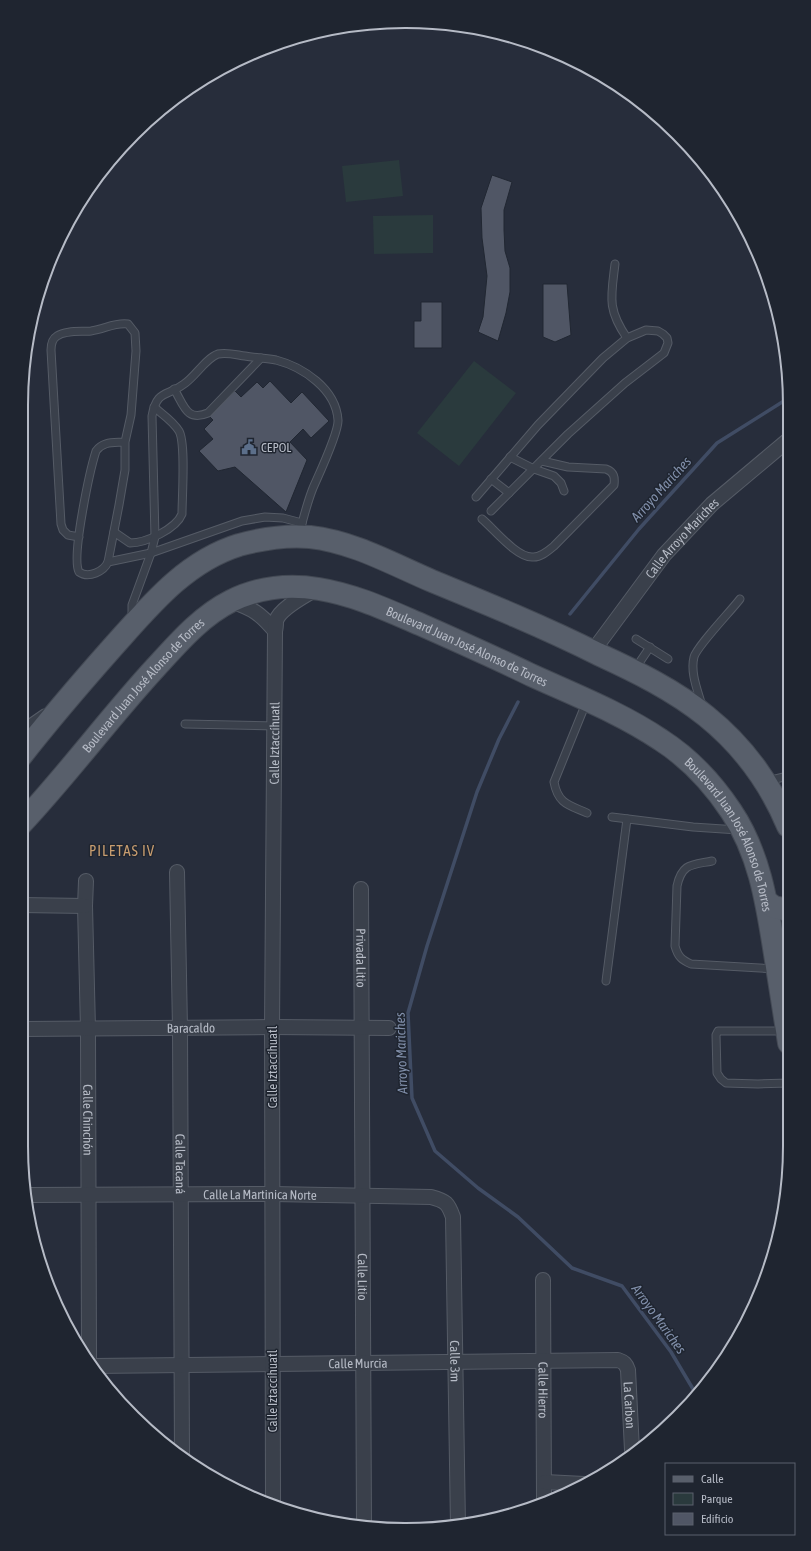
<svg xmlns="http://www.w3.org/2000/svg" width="811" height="1551" font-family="'Asap Condensed',sans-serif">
<rect width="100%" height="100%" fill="#272d3b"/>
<g fill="#2a3a3d">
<polygon points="399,160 403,196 346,202 342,166"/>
<polygon points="433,215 433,253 374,254 373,216"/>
<polygon points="474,361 516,393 459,466 417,433"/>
</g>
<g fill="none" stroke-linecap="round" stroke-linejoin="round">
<g stroke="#404c64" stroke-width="3.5">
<polyline points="570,614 639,529 717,443 787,399"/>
<polyline points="518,702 499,739 477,792 427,946 408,1013 412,1098 435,1151 478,1188 518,1217 572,1268 622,1286 671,1352 693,1389 694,1394"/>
</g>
</g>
<g fill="#505665" stroke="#212732">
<polygon points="492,175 512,182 504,210 504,230 505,251 510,268 510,292 506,313 498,341 478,332 483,317 487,276 482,238 481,208"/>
<polygon points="543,284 567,284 571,335 555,342 543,337"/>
<polygon points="421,302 442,302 442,348 414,348 414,321 421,321"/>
<polygon points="270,381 291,403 302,392 329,421 311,438 303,429 290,442 307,460 286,512 235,467 218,471 199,451 213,439 204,429 213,420 209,416 235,391 241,397 257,382 263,388"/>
</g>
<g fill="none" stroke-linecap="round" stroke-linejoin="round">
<g stroke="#555b66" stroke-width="9">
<g id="lane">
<path d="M615,264c-4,33 -8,45 12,74"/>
<path d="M174,389c10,16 12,33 34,24l53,-55"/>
<polyline points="510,457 534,469 554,476 561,483 564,491"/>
<polyline points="491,479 509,493"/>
<polyline points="476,497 538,425 603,358 627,338 646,330 658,331 663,334 667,338 668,343 664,353 625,383 568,434 491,511"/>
<path d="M482,519c12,10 34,38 50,38 8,1 16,-6 22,-11l60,-61c1,-8 0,-13 -8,-16l-38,-2 -26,-6"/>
<path d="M114,532l16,11c16,0 46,-14 52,-29 0,-17 4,-71 -3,-83 -6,-10 -17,-17 -25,-24"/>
<path d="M79,537l-11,-2 -5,-5 -2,-6 -10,-174c0,-6 1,-11 6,-14 9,-6 24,-4 34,-5 14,-2 24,-9 37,-7l7,9 1,18 -5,64 -6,27v28l-6,35 -11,57c-4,9 -19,17 -29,10 -8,-15 11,-102 17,-121 7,-10 18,-8 29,-9"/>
<polyline points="108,562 151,553 242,521 265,517 283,518 302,523"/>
<path d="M132,618v-13l19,-52 4,-16 -3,-121c5,-27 15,-19 32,-32 11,-7 22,-26 34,-30 9,-2 19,1 27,2 10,2 21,2 31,4 27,7 60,29 62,60 1,12 -19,54 -25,68 -6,15 -10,31 -14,47"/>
<polyline points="636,639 668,659"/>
<polyline points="635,669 650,647"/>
<path d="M586,703l-32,79c4,22 15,23 33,31"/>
<path d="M702,706c-4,-15 -12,-33 -8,-49 3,-11 37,-46 46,-58"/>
<polyline points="185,724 275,726"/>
<polyline points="21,729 44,713"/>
<polyline points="767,781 788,776"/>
<polyline points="612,817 693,827 738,830"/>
<path d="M712,861c-20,4 -30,2 -35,25l-2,60c3,11 7,14 16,18l84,5"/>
<polyline points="606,981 627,819"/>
<polyline points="785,1031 718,1031 716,1035 717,1073 721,1079 726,1083 758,1084 789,1083"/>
</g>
</g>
<g stroke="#555b66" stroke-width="16">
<g id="street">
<path d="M231,601c22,8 29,12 44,30"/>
<path id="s1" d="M593,651l71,-96 48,-51 75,-63"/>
<path id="s2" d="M177,872l3,156 2,428"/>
<path id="s3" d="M86,881l-1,25 3,123 1,329"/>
<path id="s4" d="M361,889l3,638"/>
<polyline points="21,905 85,906"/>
<path id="s5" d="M21,1029l251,-2 117,1"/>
<path id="s6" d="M29,1195l244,-1 158,3c15,4 17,6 22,20l5,309"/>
<path id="s7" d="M543,1280l1,220"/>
<path id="s8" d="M93,1366l525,-6c6,2 8,4 10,10l4,80"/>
<polyline points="545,1482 584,1484"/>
<path id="s9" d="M273,1502l-1,-475 3,-396c1,-3 1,-7 1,-10 4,-13 29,-25 40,-32"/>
</g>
</g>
<g stroke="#434954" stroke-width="24">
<g id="primary">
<path d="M21,756c29,-37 59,-72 90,-107 37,-41 73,-87 128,-104 22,-6 48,-10 71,-8 44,5 82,27 122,44 56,23 112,46 166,73 37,17 76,36 108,62 36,29 64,67 82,110"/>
<path id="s10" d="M21,824c47,-50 88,-106 135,-157 22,-24 45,-51 75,-66 28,-14 58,-17 88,-12 37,6 70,22 105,37 36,16 72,32 107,49 44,20 90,38 130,65 28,18 52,44 70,71 29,43 36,93 44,143 5,30 9,59 14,89"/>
<polyline points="767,902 774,907 788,910"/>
</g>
</g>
<use href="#lane" stroke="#3a404b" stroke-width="7"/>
<use href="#street" stroke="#3a404b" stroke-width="14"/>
<use href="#primary" stroke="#585f6b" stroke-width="22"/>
</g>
<defs>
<g id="civic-bare" transform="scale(1.2)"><path d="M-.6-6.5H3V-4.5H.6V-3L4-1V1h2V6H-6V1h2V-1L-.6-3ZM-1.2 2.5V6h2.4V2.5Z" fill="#5c6f8a" stroke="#1f2530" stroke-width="2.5" paint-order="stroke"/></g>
</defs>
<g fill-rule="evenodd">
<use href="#civic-bare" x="249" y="447"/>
</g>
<g text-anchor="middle" stroke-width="3" stroke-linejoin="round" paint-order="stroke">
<g font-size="13" fill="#b6bbc6" stroke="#1f2530" text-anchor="start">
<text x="261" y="452">CEPOL</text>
</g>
<g font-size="13" fill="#b6bbc6" stroke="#1f2530">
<text dy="5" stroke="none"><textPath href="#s1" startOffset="144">Calle Arroyo Mariches</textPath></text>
<text dy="5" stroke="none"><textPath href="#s10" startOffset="557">Boulevard Juan José Alonso de Torres</textPath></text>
<text dy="5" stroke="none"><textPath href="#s10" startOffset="185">Boulevard Juan José Alonso de Torres</textPath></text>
<text dy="5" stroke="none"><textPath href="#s9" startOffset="759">Calle Iztaccíhuatl</textPath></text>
<text dy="5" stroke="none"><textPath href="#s10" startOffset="893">Boulevard Juan José Alonso de Torres</textPath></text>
<text dy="5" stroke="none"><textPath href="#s4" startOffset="69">Privada Litio</textPath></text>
<text dy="5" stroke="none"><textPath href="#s5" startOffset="170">Baracaldo</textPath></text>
<text transform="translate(272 1067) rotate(-90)" y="5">Calle Iztaccíhuatl</text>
<text dy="5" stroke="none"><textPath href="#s3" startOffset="239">Calle Chinchón</textPath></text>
<text dy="5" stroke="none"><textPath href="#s2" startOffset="292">Calle Tacaná</textPath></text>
<text dy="5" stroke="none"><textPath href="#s6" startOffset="231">Calle La Martinica Norte</textPath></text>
<text dy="5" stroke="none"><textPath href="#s4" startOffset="388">Calle Litio</textPath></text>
<text dy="5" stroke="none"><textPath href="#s6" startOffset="578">Calle 3m</textPath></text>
<text dy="5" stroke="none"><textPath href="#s8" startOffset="265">Calle Murcia</textPath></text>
<text dy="5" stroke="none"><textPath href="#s7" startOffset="110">Calle Hierro</textPath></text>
<text transform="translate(272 1391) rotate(-90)" y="5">Calle Iztaccíhuatl</text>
<text dy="5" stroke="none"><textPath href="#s8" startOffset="575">La Carbon</textPath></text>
</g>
<g font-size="14" font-style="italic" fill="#818faa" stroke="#1f2530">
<text transform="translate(661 489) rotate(-48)" y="5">Arroyo Mariches</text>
<text transform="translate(401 1053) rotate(-92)" y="5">Arroyo Mariches</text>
<text transform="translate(659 1319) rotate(54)" y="5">Arroyo Mariches</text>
</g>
<g font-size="15" letter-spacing="1" fill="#c89d6f" stroke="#1f2530">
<text x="122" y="856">PILETAS IV</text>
</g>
</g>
<path d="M0 0H811V1551H0ZM405 28H406A377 377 0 0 1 783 405V1146A377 377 0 0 1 406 1523H405A377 377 0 0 1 28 1146V405A377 377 0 0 1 405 28Z" fill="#1f2530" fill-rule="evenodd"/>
<path fill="none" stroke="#b6bbc6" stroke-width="2" d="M405 28H406A377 377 0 0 1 783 405V1146A377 377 0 0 1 406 1523H405A377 377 0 0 1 28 1146V405A377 377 0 0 1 405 28Z"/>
<rect x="665" y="1463" width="130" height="72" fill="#1f2530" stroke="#5b616c"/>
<rect x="673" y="1476" width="20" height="6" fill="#585f6b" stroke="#5b616c"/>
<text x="701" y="1483" font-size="12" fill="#b6bbc6">Calle</text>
<rect x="673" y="1493" width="20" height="12" fill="#2a3a3d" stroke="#5b616c"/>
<text x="701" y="1503" font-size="12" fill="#b6bbc6">Parque</text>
<rect x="673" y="1513" width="20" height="12" fill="#505665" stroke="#5b616c"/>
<text x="701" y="1523" font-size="12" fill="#b6bbc6">Edificio</text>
</svg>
